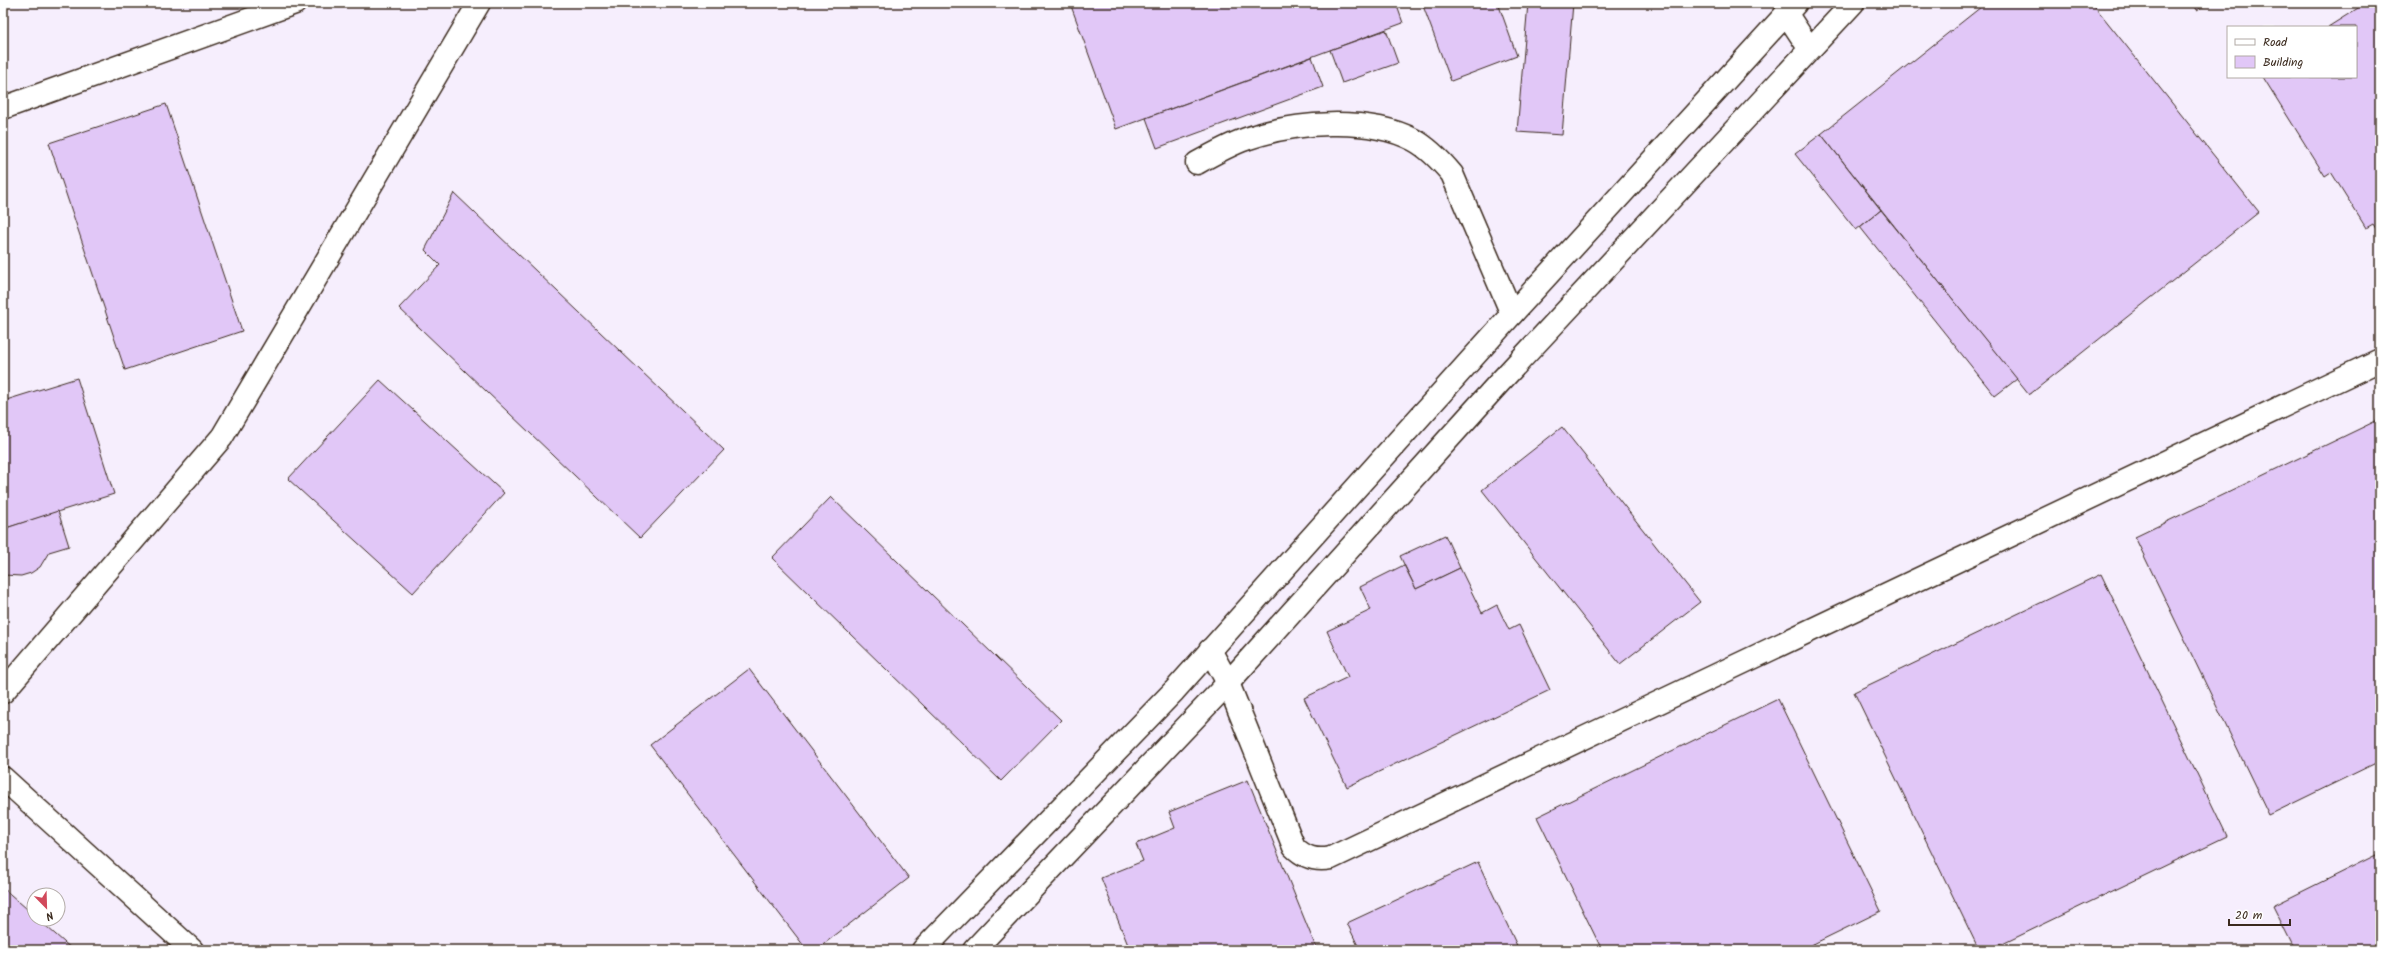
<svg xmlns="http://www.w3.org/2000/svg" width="2383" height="953" font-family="Kalam,sans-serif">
<rect width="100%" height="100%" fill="#fff"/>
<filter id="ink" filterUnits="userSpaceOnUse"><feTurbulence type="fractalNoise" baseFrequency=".025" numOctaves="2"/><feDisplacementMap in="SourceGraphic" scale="8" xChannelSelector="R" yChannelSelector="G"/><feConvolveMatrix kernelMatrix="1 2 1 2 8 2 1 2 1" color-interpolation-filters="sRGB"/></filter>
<g filter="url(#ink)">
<path fill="#f6eefd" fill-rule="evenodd" d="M3,3h2377v947h-2377zM2228,27h128v50h-128zM34,895h24v24h-24z"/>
<g fill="#e1c7f7" stroke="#3b2a1e">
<polygon points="1070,3 1396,3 1403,23 1116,129"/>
<polygon points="1422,3 1498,3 1517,56 1451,81"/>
<polygon points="1528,3 1573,3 1562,135 1517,132"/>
<polygon points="1986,3 2092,3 2259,212 2029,395 1821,134"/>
<polygon points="2193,3 2209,3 2197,10"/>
<polygon points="2366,3 2380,3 2380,235 2373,224 2366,228 2331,172 2325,176 2263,77 2356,77 2356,27 2328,27"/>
<polygon points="1386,30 1398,63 1342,83 1330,50"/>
<polygon points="1312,57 1323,87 1157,148 1146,118"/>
<polygon points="166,104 242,331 125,370 49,143"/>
<polygon points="1821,134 1881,210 1856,230 1795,154"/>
<polygon points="454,193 724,450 640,538 399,308 440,265 425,250"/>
<polygon points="1881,210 2017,379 1995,396 1860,227"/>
<polygon points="77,378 114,494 3,529 3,401"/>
<polygon points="380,380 504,493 413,593 288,479"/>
<polygon points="2380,419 2380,761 2269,815 2135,537"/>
<polygon points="1562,427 1700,602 1620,664 1482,490"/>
<polygon points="831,497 1061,720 1001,781 772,558"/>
<polygon points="58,511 69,546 49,552 40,567 31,573 21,576 3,575 3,529"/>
<polygon points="1445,535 1460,568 1416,589 1400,556"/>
<polygon points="1404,565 1416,589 1460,568 1482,613 1497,605 1509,630 1519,625 1550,690 1347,787 1304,698 1348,677 1327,631 1371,610 1360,587"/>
<polygon points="2101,574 2227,836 1990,950 1979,950 1854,692"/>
<polygon points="749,669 909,878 816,950 807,950 650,745"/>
<polygon points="1778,699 1881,911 1801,950 1602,950 1537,817"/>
<polygon points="1248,780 1317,950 1130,950 1101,878 1143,861 1136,844 1175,828 1169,812"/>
<polygon points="2380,853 2380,950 2295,950 2273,906"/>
<polygon points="1478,862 1519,950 1360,950 1347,923"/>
<polygon points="3,888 34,915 34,919 38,919 73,950 3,950"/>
</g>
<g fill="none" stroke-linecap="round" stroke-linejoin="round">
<g stroke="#3b2a1e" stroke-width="25">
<g id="minor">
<polyline points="1789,3 1786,13 1809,48"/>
<polyline points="3,108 295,3"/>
<path d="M1197,163c16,-9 32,-18 49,-24 47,-17 122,-23 168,1 15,8 27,21 38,34l60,140"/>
<path d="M1210,650l18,33 66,164c11,11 22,14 37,11l1049,-498"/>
<polyline points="3,692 222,437 479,3"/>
<polyline points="3,778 192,950"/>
<polyline points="923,950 1174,691 1512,314 1796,3"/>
<polyline points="974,950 1228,683 1499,383 1853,3"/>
</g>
</g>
<use href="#minor" stroke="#fff" stroke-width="22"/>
</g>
</g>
<rect width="2383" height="953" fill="none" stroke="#fff" stroke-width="16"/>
<rect x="8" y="8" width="2367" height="937" fill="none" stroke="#3b2a1e" stroke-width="1.5" filter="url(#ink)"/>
<rect x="2227" y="26" width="130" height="52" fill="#ffffff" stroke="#b1aaa5"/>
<rect x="2235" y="39" width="20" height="6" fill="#ffffff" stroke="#b1aaa5"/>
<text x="2263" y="46" font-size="12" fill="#3b2a1e">Road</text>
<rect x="2235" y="56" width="20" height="12" fill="#e1c7f7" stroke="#b1aaa5"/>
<text x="2263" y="66" font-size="12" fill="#3b2a1e">Building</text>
<g transform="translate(46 907) rotate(157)"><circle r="19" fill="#ffffff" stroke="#b1aaa5"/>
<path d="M0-3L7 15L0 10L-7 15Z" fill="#d1495b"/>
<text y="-6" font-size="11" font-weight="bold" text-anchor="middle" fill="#3b2a1e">N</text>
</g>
<path d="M2229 919v6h61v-6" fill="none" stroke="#3b2a1e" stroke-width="2"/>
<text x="2235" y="919" font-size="12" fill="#3b2a1e" stroke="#ffffff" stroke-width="3" paint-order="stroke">20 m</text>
</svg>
